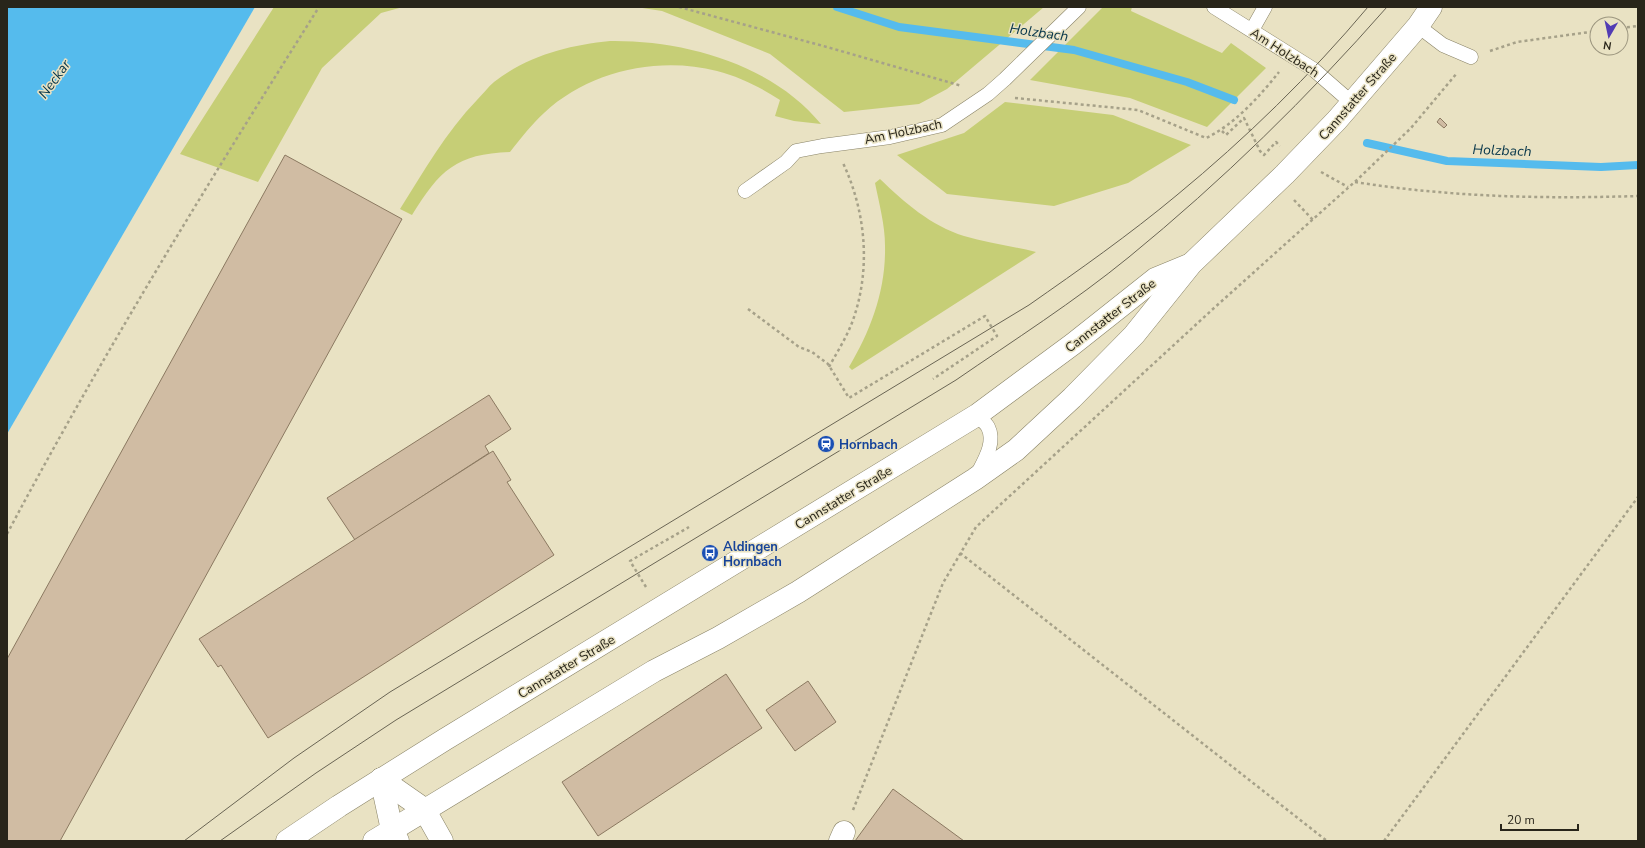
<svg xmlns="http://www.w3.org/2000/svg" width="1645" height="848" font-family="'Nunito Sans',sans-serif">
<rect width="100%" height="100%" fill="#e9e2c3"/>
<g fill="#c6ce76">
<polygon points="274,7 403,7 381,13 322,68 258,182 180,154"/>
<polygon points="636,7 1044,7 947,89 919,104 844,112 770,54 662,11"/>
<polygon points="1103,7 1132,7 1131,11 1222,53 1231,43 1266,68 1207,127 1130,98 1030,80"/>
<path d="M610,41c74,-1 162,23 211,83l-27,-3 -19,-5 5,-16c-20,-13 -40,-23 -63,-29 -59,-15 -128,0 -173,42 -13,12 -23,25 -34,39 -54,2 -70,18 -98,63l-12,-6c24,-38 46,-77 77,-109 6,-6 11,-13 17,-18 33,-26 75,-37 116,-41z"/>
<polygon points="1005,102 1113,115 1191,145 1128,183 1054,206 947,194 897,155 964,133"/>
<path d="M880,179c24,23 51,47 84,57 23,7 48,10 72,16l-184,118 -3,-3c22,-37 37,-77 36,-121 0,-21 -6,-43 -10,-63z"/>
</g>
<polygon fill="#55bbed" points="7,7 255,7 7,434"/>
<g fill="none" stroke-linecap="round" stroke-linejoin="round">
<g stroke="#55bbed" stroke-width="8">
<polyline points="837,7 899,27 1074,50 1187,82 1234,100"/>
<polyline points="1367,143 1447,161 1601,167 1638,165"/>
</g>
</g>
<g fill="#d0bca3" stroke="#8b7961">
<polygon points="1440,118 1447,125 1444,128 1437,122"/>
<polygon points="285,155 402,219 60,841 7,841 7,659"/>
<polygon points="489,395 511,429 485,446 489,453 355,540 327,498"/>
<polygon points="493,451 511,480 507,482 554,555 268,738 221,665 218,667 199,639"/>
<polygon points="726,674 762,728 598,836 562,782"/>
<polygon points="808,681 836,722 795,751 766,710"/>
<polygon points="893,789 964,841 855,841"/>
</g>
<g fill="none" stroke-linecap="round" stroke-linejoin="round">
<g stroke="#898367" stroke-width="15">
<g id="lane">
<polyline points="1214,7 1313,69 1352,103"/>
<polyline points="1418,26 1443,45 1471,57"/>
<polyline points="1252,30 1265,7"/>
<polyline points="745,191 786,162 796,151 822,146 890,137 942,125 988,94 1005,79 1079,7"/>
<path d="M977,415c3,4 9,8 11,12 8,16 -4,34 -11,48"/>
</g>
</g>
<g stroke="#898367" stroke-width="23">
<polyline id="street" points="840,841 844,832"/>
</g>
<g stroke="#898367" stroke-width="23">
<g id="secondary">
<polyline points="381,779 424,809 442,841"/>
<polyline points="381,779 392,830 398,841"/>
<polyline points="287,841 339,806 444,740 977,415 1073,344 1155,279 1189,265"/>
<polyline points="374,841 654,671 718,638 798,592 975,479 1016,450 1072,398 1134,335 1191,264 1285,174 1337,120 1418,26 1431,7"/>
</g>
</g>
<g stroke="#a6a189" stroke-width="2.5" stroke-dasharray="3 3" stroke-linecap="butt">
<polyline points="679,7 827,47 962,86"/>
<polyline points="1621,28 1638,26"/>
<polyline points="1490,51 1517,42 1597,31"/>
<path d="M1015,98l123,12 68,28c28,-13 54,-42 73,-66"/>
<polyline points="1222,131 1226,135 1244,118 1260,151 1264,155 1276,142 1280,146"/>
<polyline points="1321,172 1348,187"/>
<path d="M1355,182c94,15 188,17 283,14"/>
<polyline points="1294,200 1313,220"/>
<polyline points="748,309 799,347 812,352 828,364 849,398 985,316 997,336 933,379"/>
<path d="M829,367c8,-15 18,-30 24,-47 18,-51 13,-108 -10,-157"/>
<path d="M7,534c96,-181 203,-354 312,-527"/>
<polyline points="960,553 1327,841"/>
<polyline points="646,587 630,561 689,527"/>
<polyline points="853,810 943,583 976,527 1214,308 1359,178 1411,128 1457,73"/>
<polyline points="1384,841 1638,497"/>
</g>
<use href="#lane" stroke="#fff" stroke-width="14"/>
<use href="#street" stroke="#fff" stroke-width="22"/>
<use href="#secondary" stroke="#fff" stroke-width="22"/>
<g stroke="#6a6554" stroke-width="1">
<path d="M184,841l110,-83 96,-66 639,-387c50,-35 100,-70 148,-110 68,-56 134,-120 191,-188"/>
<path d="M220,841l96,-68 80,-53 560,-340c58,-40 118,-78 173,-123 93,-76 179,-160 258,-250"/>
</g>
</g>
<defs>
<g id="station-disc" transform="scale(0.9)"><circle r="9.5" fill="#1a4fb4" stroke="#e9e2c3"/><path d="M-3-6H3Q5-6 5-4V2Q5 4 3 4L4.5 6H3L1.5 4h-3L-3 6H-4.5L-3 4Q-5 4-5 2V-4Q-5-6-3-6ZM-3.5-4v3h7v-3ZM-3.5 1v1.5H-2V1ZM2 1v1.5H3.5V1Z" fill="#fff"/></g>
<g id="bus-disc" transform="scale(0.9)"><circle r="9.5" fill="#1a4fb4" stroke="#e9e2c3"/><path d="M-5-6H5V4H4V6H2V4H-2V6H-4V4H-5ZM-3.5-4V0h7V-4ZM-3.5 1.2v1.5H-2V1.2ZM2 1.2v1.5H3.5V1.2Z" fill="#fff"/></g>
</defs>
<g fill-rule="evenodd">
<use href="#station-disc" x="826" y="444"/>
<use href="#bus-disc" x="710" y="553"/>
</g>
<g text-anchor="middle" stroke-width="3" stroke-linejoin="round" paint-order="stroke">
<g font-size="13" fill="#28251a" stroke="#e9e2c3">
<text transform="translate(1285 52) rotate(33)" y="5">Am Holzbach</text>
<text transform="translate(1357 96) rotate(-49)" y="5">Cannstatter Straße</text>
<text transform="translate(903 131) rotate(-12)" y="5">Am Holzbach</text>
<text transform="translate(1110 315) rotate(-38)" y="5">Cannstatter Straße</text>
<text transform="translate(843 497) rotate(-31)" y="5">Cannstatter Straße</text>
<text transform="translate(566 666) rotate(-31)" y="5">Cannstatter Straße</text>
</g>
<g font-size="13" font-weight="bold" fill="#164399" stroke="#e9e2c3" text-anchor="start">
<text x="839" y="449">Hornbach</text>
<text x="723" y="551">Aldingen<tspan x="723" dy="15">Hornbach</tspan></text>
</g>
<g font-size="14" font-style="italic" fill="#07364a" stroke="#e9e2c3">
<text transform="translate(1039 32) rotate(8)" y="5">Holzbach</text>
<text transform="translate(54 79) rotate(-54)" y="5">Neckar</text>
<text transform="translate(1502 150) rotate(2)" y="5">Holzbach</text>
</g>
</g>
<rect width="1645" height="848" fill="none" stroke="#28251a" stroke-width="16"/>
<g transform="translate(1609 36) rotate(189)"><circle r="19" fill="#e9e2c3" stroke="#9c967f"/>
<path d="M0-3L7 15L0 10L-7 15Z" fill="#523cb4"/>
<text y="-6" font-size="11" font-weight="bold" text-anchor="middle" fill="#28251a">N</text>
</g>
<path d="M1501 824v6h77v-6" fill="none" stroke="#28251a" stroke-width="2"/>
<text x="1507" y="824" font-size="12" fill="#28251a" stroke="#e9e2c3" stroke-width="3" paint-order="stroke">20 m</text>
</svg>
